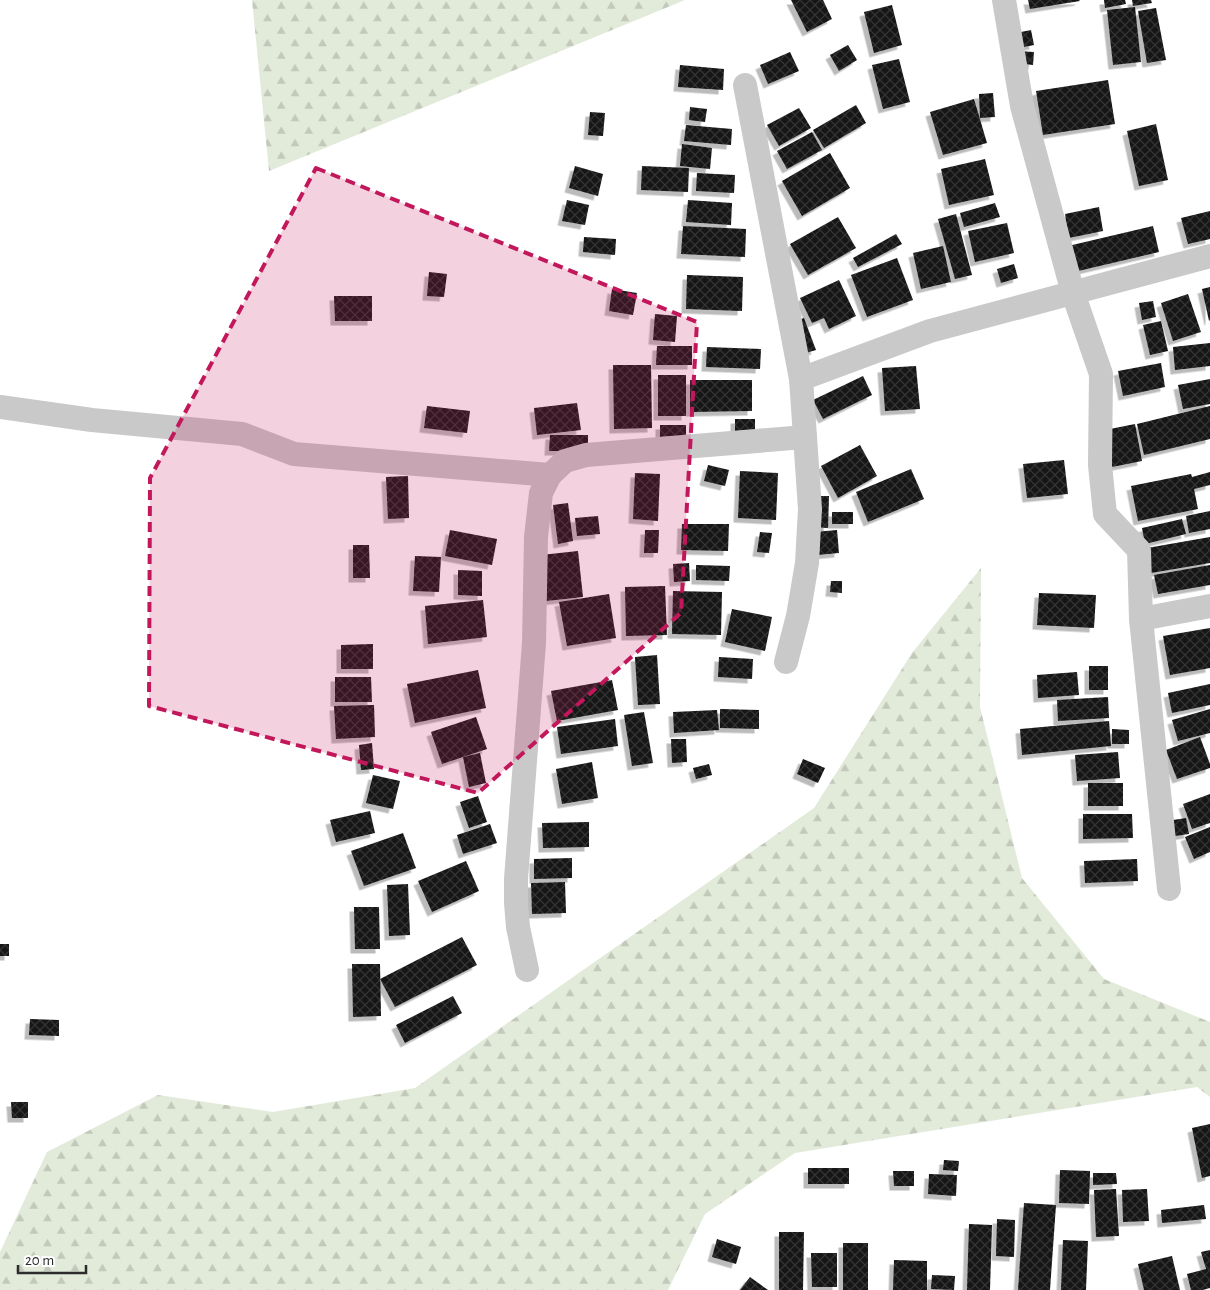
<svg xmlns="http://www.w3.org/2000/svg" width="1210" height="1290" font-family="'Alegreya Sans',sans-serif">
<defs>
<pattern id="forest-firs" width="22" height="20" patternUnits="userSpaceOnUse" patternTransform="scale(1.25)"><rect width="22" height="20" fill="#e2ead9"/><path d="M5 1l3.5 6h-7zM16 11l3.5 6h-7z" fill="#c2c9ba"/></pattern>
<pattern id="building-cross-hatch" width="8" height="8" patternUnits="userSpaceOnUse" patternTransform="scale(1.25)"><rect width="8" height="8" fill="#131313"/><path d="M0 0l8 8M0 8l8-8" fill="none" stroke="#363636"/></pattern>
<filter id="shadow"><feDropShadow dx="-4.5" dy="4.5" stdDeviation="0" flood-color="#0004"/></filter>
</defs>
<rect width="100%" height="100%" fill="#fff"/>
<g fill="url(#forest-firs)">
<polygon points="252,0 685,0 269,171"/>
<polygon points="981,568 980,707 1022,878 1104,979 1210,1022 1210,1097 1197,1087 795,1153 705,1214 668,1290 0,1290 0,1252 47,1152 158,1095 273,1112 415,1088 814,808 912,653"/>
</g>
<g fill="url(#building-cross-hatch)" filter="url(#shadow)">
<polygon points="791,0 823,0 832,19 807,32"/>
<polygon points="1028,0 1079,0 1080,1 1030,9"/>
<polygon points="1104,0 1125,0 1126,4 1105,8"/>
<polygon points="1132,0 1151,0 1152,3 1133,6"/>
<polygon points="892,5 902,45 874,53 864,12"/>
<polygon points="1135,7 1141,62 1113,65 1107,10"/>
<polygon points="1156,8 1166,60 1147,63 1138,11"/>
<polygon points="1031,30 1034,45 1019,48 1016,33"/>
<polygon points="848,45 857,60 839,71 830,55"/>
<polygon points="1018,51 1034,52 1033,65 1017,63"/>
<polygon points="790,52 799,71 768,84 760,65"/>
<polygon points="899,59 910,102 883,109 872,65"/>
<polygon points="680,65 724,69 723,90 678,87"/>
<polygon points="1108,80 1115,124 1043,135 1036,91"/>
<polygon points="993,93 995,117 980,118 979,94"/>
<polygon points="974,99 987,143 943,155 930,112"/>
<polygon points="856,105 866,123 824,148 813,130"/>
<polygon points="690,107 707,109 705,122 689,120"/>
<polygon points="799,108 811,128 779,146 767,125"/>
<polygon points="590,112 605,113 603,136 588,135"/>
<polygon points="1156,124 1168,180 1139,186 1127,131"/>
<polygon points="686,125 732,129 731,145 684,141"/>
<polygon points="812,132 822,150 787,169 777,151"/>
<polygon points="682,144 712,148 710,169 680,166"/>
<polygon points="830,153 850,188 802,216 782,181"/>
<polygon points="985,159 994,195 949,205 941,169"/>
<polygon points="575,166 603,174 598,196 569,188"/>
<polygon points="642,166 689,168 688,192 641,190"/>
<polygon points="697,173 735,175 734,193 696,191"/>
<polygon points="567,200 589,205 585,225 562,221"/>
<polygon points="688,200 732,203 731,225 686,222"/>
<polygon points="995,203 1000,217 964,227 960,213"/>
<polygon points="1099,207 1103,231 1069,238 1065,214"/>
<polygon points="1210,211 1210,239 1188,244 1181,218"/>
<polygon points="956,214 972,275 955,279 938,219"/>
<polygon points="838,217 856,248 808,275 790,244"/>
<polygon points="1007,223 1014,253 975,262 968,231"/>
<polygon points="683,226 746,229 745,257 681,254"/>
<polygon points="1153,226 1159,252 1074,272 1068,246"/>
<polygon points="896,234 902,244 858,267 853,258"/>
<polygon points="584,237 616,239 615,255 583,252"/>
<polygon points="943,246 951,282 921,289 913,253"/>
<polygon points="897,258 913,300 867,317 851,275"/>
<polygon points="1014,264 1018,278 1001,283 997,269"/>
<polygon points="429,272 447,274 444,297 427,296"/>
<polygon points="687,275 743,277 742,311 686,309"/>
<polygon points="839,280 856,316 829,329 824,318 812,323 800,298"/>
<polygon points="1210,287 1210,320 1209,321 1202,289"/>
<polygon points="612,289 637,293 633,315 609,311"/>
<polygon points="1188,294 1201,332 1173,341 1161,303"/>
<polygon points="334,296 372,296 372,321 335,321"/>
<polygon points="1153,301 1156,317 1142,320 1139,303"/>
<polygon points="655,314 677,316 675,342 653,340"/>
<polygon points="804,318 816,350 806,353 793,322"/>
<polygon points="1161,321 1168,351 1150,355 1143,325"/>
<polygon points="1210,343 1210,366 1175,370 1173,347"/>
<polygon points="657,346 692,346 692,365 656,365"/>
<polygon points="707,347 761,349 760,369 706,367"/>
<polygon points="1161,363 1165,387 1123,396 1118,371"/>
<polygon points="613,365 651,365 652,428 614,429"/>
<polygon points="916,366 920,409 885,411 882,368"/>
<rect x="658" y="375" width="28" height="41"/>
<polygon points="863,376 872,395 823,419 813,400"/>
<polygon points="1210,379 1210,404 1183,409 1178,385"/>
<polygon points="690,380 752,380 752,411 690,412"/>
<polygon points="577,403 581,430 537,435 534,408"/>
<polygon points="427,406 470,411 467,433 424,428"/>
<polygon points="1210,406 1210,439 1144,455 1137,424"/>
<rect x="735" y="419" width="20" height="14"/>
<polygon points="1135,424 1142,461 1112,467 1105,430"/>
<polygon points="660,425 686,425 686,436 660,437"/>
<polygon points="550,435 588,435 588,451 549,451"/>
<polygon points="860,445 877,476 838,498 821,466"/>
<polygon points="1064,460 1068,494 1027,498 1023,464"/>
<polygon points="708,465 729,470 725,486 704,481"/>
<polygon points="911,469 924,499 868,522 856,492"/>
<polygon points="740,471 778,473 776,520 738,518"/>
<polygon points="1210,472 1210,485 1194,489 1198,509 1138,521 1131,486 1191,474 1192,477"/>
<polygon points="635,473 660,474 658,521 633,519"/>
<polygon points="408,476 409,518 388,519 386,477"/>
<polygon points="811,496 829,496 828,528 811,527"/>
<polygon points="568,503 573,541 558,544 553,505"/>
<polygon points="1210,511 1210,529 1189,533 1186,516"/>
<rect x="832" y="512" width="21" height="12"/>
<polygon points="598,516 600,534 577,536 575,518"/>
<polygon points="1182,519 1186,534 1145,544 1142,528"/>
<polygon points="682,524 729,524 728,551 681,550"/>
<polygon points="450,530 497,539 492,565 445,556"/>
<polygon points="645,530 659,530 658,553 644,553"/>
<polygon points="837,530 839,553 817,555 815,532"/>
<polygon points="760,532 772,533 769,553 757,552"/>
<polygon points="1210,537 1210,563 1151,573 1147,548"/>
<polygon points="353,545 369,545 370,578 353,578"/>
<polygon points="578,551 583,597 546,601 541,555"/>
<polygon points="415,556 441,557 439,592 413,591"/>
<polygon points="689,563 690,581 674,582 673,564"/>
<polygon points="696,565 730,566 729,581 696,580"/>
<polygon points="1210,565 1210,585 1158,594 1154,575"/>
<polygon points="458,570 482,571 482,596 458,595"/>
<polygon points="831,581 842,581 842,593 830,592"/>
<polygon points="665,586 667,635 626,636 625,587"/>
<polygon points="673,591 722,592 721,635 672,634"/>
<polygon points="1039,593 1096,595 1094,628 1037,625"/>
<polygon points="609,594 616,638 567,646 559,602"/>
<polygon points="483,600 487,637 428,644 425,606"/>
<polygon points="732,609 772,617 765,651 725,642"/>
<polygon points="1210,628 1210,668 1170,675 1163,636"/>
<polygon points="373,644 373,669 341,669 341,645"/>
<polygon points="657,655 660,704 638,705 635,657"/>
<polygon points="719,657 753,659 752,679 718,677"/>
<rect x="1089" y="666" width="19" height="24"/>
<polygon points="478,670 486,708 415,723 407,684"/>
<polygon points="1077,672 1079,695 1038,698 1037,675"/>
<polygon points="335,677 371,677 372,702 335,702"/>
<polygon points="612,680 618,710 557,721 551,691"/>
<polygon points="1210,684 1210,705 1172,713 1168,693"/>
<polygon points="1108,697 1109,718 1058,721 1057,700"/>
<polygon points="374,705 375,737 336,739 334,706"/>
<polygon points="720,709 759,710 759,729 720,728"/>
<polygon points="1210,709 1210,733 1178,741 1172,720"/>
<polygon points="717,710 719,730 674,733 673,712"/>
<polygon points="644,712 653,763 632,766 624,715"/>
<polygon points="476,717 487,749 442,764 431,732"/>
<polygon points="615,719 618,746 561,754 557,727"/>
<polygon points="1109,721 1111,746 1022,755 1020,729"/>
<polygon points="1112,729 1129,730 1129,744 1112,744"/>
<polygon points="1200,737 1210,764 1210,768 1177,779 1166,750"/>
<polygon points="671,739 686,739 687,762 672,763"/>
<polygon points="372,743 374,769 361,770 359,745"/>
<polygon points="1118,752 1120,778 1077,781 1075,755"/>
<polygon points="480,753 486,783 469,787 463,757"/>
<polygon points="803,759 825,768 818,783 797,774"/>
<polygon points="592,762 598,798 562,804 556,769"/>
<polygon points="709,764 712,775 696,779 693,768"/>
<polygon points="373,775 400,781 393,809 366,803"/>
<rect x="1088" y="783" width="35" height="23"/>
<polygon points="1210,794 1210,823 1192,829 1183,804"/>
<polygon points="478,796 487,822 469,828 460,802"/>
<polygon points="370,811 375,833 336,842 330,820"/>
<polygon points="1083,814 1132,814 1133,838 1083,839"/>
<polygon points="1186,818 1189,834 1175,836 1173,820"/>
<polygon points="589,822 589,847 543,848 542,823"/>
<polygon points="490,824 497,843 463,854 457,835"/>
<polygon points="1210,827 1210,852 1194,859 1185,837"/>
<polygon points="403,833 416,868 364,886 351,851"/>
<polygon points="572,858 572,878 534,879 534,859"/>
<polygon points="1137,859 1138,881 1085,883 1084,861"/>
<polygon points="466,861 479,891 432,912 418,881"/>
<polygon points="565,882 566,913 532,914 531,883"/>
<polygon points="408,884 410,935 389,936 387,885"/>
<polygon points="354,907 379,907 380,949 355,949"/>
<polygon points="462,937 477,965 395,1007 380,979"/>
<rect x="0" y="944" width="9" height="12"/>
<polygon points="352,964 380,964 381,1016 353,1017"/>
<polygon points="453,996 462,1013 405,1043 396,1025"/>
<polygon points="30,1019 59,1020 59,1036 29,1035"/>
<polygon points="11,1102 28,1102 28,1118 12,1118"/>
<polygon points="1210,1124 1210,1176 1202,1178 1192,1128"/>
<polygon points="944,1160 959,1161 958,1171 943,1170"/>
<rect x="808" y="1168" width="41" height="16"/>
<polygon points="1060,1170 1090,1171 1089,1204 1059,1203"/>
<polygon points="893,1171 914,1171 914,1186 894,1186"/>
<polygon points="1093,1173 1116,1173 1117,1184 1093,1185"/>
<polygon points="929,1174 957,1175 956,1196 928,1194"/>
<polygon points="1116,1189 1119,1236 1096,1237 1094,1190"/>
<polygon points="1147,1189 1149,1221 1123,1222 1122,1190"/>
<polygon points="1024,1203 1056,1205 1050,1290 1018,1290"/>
<polygon points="1204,1205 1206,1219 1162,1223 1161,1210"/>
<polygon points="997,1219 1015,1220 1014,1257 996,1256"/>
<polygon points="969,1224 992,1225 990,1290 967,1290"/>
<polygon points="779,1232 804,1232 803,1290 779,1290"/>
<polygon points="717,1239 741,1247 736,1264 712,1257"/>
<polygon points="1063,1240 1088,1241 1086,1290 1061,1290"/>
<rect x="843" y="1243" width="25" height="47"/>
<polygon points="1210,1250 1210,1288 1202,1290 1191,1290 1187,1274 1206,1269 1201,1252"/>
<polygon points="811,1253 837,1253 837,1287 812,1287"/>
<polygon points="1172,1256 1180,1290 1144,1290 1138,1264"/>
<polygon points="894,1260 927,1261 927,1290 893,1290"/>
<polygon points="932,1275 955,1276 954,1290 931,1289"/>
<polygon points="750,1277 768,1290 740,1290"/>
</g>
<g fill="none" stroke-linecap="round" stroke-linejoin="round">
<g stroke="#c9c9c9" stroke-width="24">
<polyline points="1004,0 1022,106 1073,293 1101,374 1100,465 1105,514 1139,550 1141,619 1169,889"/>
<polyline points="745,85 801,379 810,509 807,563 798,616 786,662"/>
<polyline points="801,379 930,331 1210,256"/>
<polyline points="0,407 92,420 242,434 294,454 550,475"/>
<polyline points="1141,619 1210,606"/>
<polyline points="527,970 518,927 516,903 516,879 534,643 536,537 541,493 550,475 565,461 586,455 805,437"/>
</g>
</g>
<path fill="#c2185b" fill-opacity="0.2" stroke="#c2185b" stroke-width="4" stroke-dasharray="10 6" stroke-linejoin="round" d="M316,168l381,154 -16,291 -203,180 -329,-87 1,-228z"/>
<path d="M18 1265v8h68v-8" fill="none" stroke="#2c2c2c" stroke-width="2.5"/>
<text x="25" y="1265" font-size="15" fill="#2c2c2c" stroke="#ffffff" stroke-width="4" paint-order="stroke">20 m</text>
</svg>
